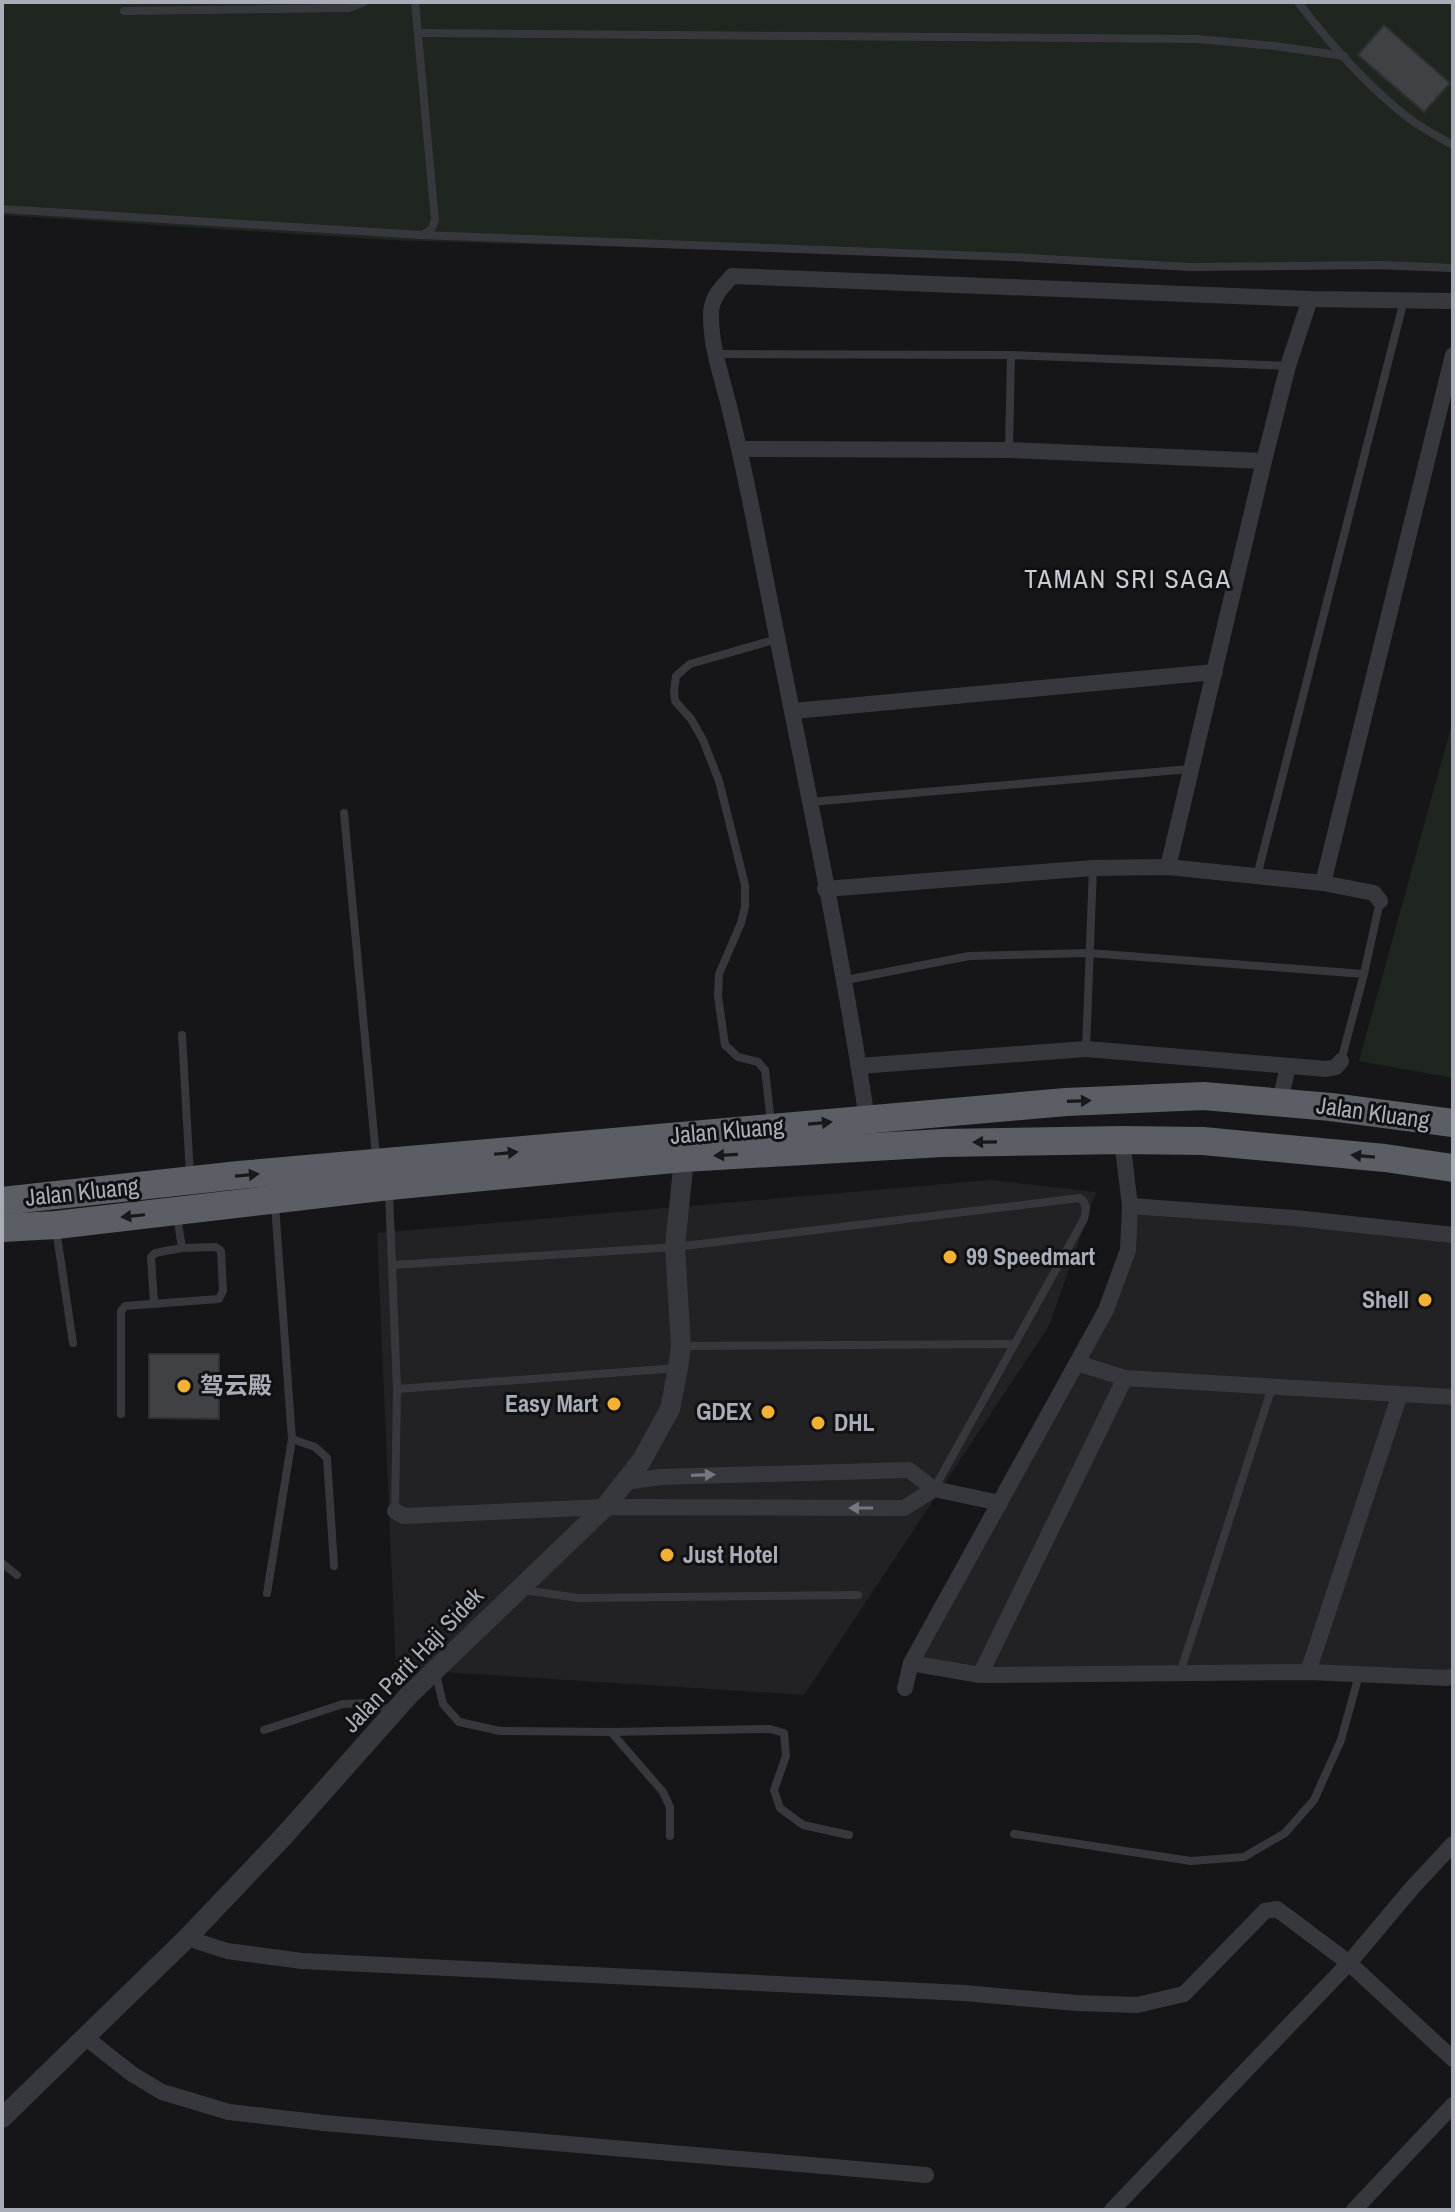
<svg xmlns="http://www.w3.org/2000/svg" width="1455" height="2212" font-family="'Archivo Narrow','Noto Sans SC',sans-serif">
<rect width="100%" height="100%" fill="#161618"/>
<g fill="#222225">
<polygon points="990,1180 1096,1192 1049,1326 804,1695 396,1669 377,1233"/>
<polygon points="1123,1197 1453,1227 1453,1684 1302,1678 978,1682 906,1659 1100,1308 1121,1251"/>
</g>
<g fill="#1e261f">
<polygon points="2,2 1453,2 1453,272 389,240 2,215"/>
<polygon points="1453,720 1453,1078 1359,1061"/>
</g>
<g fill="#404145" stroke="#303034" stroke-width="2">
<polygon points="1384,25 1450,83 1424,112 1358,55"/>
<polygon points="149,1354 219,1354 219,1419 149,1418"/>
</g>
<g fill="none" stroke-linecap="round" stroke-linejoin="round">
<g stroke="#37383d" stroke-width="8">
<path d="M1298,2c32,42 70,85 112,117 13,10 29,18 43,26"/>
<polyline points="124,11 349,8 364,2"/>
<polyline points="419,33 1197,39 1275,46 1344,56"/>
<polyline points="2,209 422,235 431,230 435,220 415,2"/>
<polyline points="422,235 1010,257 1190,267 1382,265 1453,268"/>
<polyline points="716,354 1011,355 1288,366"/>
<polyline points="1009,450 1011,355"/>
<polyline points="810,802 1190,769"/>
<polyline points="344,813 376,1156"/>
<polyline points="1257,876 1404,300"/>
<polyline points="846,980 969,956 1089,953 1364,974"/>
<polyline points="182,1035 190,1175"/>
<polyline points="1086,1049 1093,868"/>
<polyline points="1341,1061 1364,974 1380,901"/>
<polyline points="771,1122 765,1070 758,1062 738,1057 725,1045 718,996 719,974 741,923 745,907 745,885 719,781 703,740 691,719 675,701 674,691 676,676 690,664 777,639"/>
<polyline points="389,1192 397,1389 395,1511"/>
<polyline points="56,1229 73,1343"/>
<path d="M393,1265l282,-18 405,-49c8,6 6,12 4,21l-150,270"/>
<polyline points="154,1303 151,1257 155,1253 182,1248"/>
<polyline points="682,1346 1014,1344"/>
<polyline points="397,1389 678,1368"/>
<polyline points="121,1414 121,1311 125,1306 219,1299 223,1291 221,1251 216,1247 182,1248 177,1216"/>
<polyline points="292,1439 315,1447 327,1458 334,1566"/>
<polyline points="2,1563 17,1575"/>
<polyline points="524,1590 578,1598 858,1595"/>
<polyline points="267,1593 292,1439 275,1205"/>
<polyline points="1180,1673 1272,1387"/>
<polyline points="436,1674 443,1704 459,1722 500,1731 611,1732 770,1729 784,1733 786,1756 774,1790 780,1808 803,1825 849,1835"/>
<polyline points="264,1730 343,1704 366,1703 395,1710"/>
<polyline points="611,1732 663,1792 670,1807 670,1836"/>
<polyline points="1014,1834 1191,1861 1244,1857 1285,1833 1314,1800 1341,1740 1359,1675"/>
</g>
<g stroke="#37383d" stroke-width="16">
<polyline points="740,449 1009,450 1264,461"/>
<polyline points="793,711 1215,672"/>
<polyline points="1168,867 1264,461 1288,366 1310,299"/>
<polyline points="1323,883 1453,355"/>
<polyline points="825,889 1093,868 1168,867 1323,883 1374,893 1380,901"/>
<polyline points="859,1066 1086,1049 1326,1069 1336,1067 1341,1061"/>
<polyline points="1280,1101 1288,1066"/>
<path d="M867,1119c-30,-197 -73,-393 -111,-589 -8,-41 -17,-83 -27,-124 -7,-28 -18,-59 -18,-89 -1,-18 9,-28 21,-41l578,23 143,2"/>
<polyline points="1130,1206 1295,1218 1453,1235"/>
<polyline points="1077,1363 1125,1378 1453,1397"/>
<polyline points="625,1482 660,1477 909,1470 934,1489 1000,1503"/>
<polyline points="395,1511 404,1516 605,1507 904,1508 934,1489"/>
<polyline points="911,1663 980,1675 1308,1672 1447,1678 1453,1676"/>
<polyline points="1308,1672 1400,1394"/>
<polyline points="980,1675 1125,1378"/>
<polyline points="905,1688 911,1663 1106,1310 1128,1250 1130,1206 1122,1140"/>
<polyline points="187,1938 227,1951 302,1961 964,1993 1077,2003 1137,2005 1184,1994 1265,1911 1277,1909 1349,1963 1453,2059"/>
<polyline points="85,2037 132,2074 162,2092 229,2112 324,2123 926,2175"/>
<polyline points="1112,2210 1349,1963 1412,1888 1453,1844"/>
<polyline points="1354,2210 1453,2105"/>
</g>
<polyline stroke="#37383d" stroke-width="20" points="2,2118 187,1938 283,1837 409,1695 605,1507 642,1460 670,1409 678,1368 681,1346 675,1247 684,1158"/>
<g stroke="#5b5e65" stroke-width="28">
<polyline points="2,1201 239,1175 1066,1102 1204,1096 1331,1107 1453,1123"/>
<polyline points="2,1228 56,1225 389,1186 684,1158 942,1143 1122,1140 1203,1141 1385,1158 1453,1168"/>
</g>
</g>
<defs><path id="oneway-solid" d="M-6-.8H1V-3.2L6.5 0L1 3.2V.8H-6Z" transform="scale(2)"/></defs>
<g fill="#18191b">
<use href="#oneway-solid" transform="translate(1079 1101) rotate(-2)"/>
<use href="#oneway-solid" transform="translate(820 1123) rotate(-5)"/>
<use href="#oneway-solid" transform="translate(985 1142) rotate(179)"/>
<use href="#oneway-solid" transform="translate(506 1153) rotate(-6)"/>
<use href="#oneway-solid" transform="translate(726 1155) rotate(177)"/>
<use href="#oneway-solid" transform="translate(1363 1156) rotate(-175)"/>
<use href="#oneway-solid" transform="translate(247 1175) rotate(-5)"/>
<use href="#oneway-solid" transform="translate(133 1216) rotate(174)"/>
</g>
<g fill="#757881">
<use href="#oneway-solid" transform="translate(703 1475) rotate(-2)"/>
<use href="#oneway-solid" transform="translate(861 1508) rotate(180)"/>
</g>
<g fill="#f2b134" stroke="#111113" stroke-width="3">
<circle cx="950" cy="1257" r="8"/>
<circle cx="1425" cy="1300" r="8"/>
<circle cx="184" cy="1386" r="8"/>
<circle cx="614" cy="1404" r="8"/>
<circle cx="768" cy="1412" r="8"/>
<circle cx="818" cy="1423" r="8"/>
<circle cx="667" cy="1555" r="8"/>
</g>
<g text-anchor="middle" stroke-width="6" stroke-linejoin="round" paint-order="stroke">
<g font-size="24" fill="#a8adb8" stroke="#111113">
<text transform="translate(1373 1113) rotate(8)" y="8">Jalan Kluang</text>
<text transform="translate(727 1131) rotate(-5)" y="8">Jalan Kluang</text>
<text transform="translate(82 1192) rotate(-6)" y="8">Jalan Kluang</text>
<text transform="translate(413 1660) rotate(-46)" y="8">Jalan Parit Haji Sidek</text>
</g>
<g font-size="24" font-weight="bold" fill="#a8adb8" stroke="#111113" text-anchor="start">
<text x="966" y="1265">99 Speedmart</text>
<text x="1409" y="1308" text-anchor="end">Shell</text>
<text x="200" y="1394">驾云殿</text>
<text x="598" y="1412" text-anchor="end">Easy Mart</text>
<text x="752" y="1420" text-anchor="end">GDEX</text>
<text x="834" y="1431">DHL</text>
<text x="683" y="1563">Just Hotel</text>
</g>
<g font-size="26" letter-spacing="2" fill="#c9ccd4" stroke="#111113">
<text x="1128" y="588">TAMAN SRI SAGA</text>
</g>
</g>
<rect width="1455" height="2212" fill="none" stroke="#a8adb8" stroke-width="8"/>
</svg>
